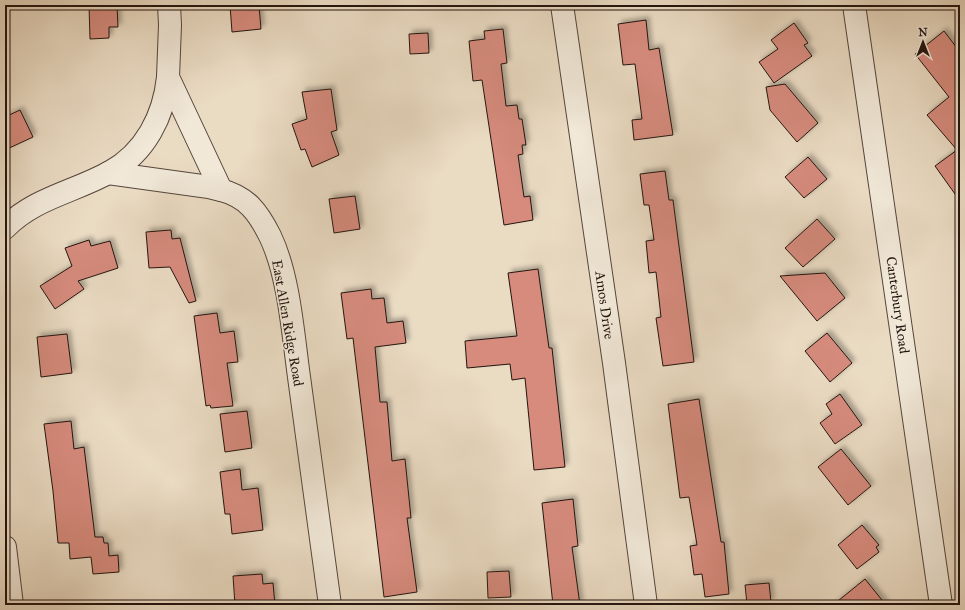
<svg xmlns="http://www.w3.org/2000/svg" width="965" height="610" font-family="'IM FELL Great Primer',serif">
<defs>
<filter id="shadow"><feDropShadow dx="3.5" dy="-3.5" stdDeviation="2" flood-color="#0004"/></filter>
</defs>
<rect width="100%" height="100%" fill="#eadbc3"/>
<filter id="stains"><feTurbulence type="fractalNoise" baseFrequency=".005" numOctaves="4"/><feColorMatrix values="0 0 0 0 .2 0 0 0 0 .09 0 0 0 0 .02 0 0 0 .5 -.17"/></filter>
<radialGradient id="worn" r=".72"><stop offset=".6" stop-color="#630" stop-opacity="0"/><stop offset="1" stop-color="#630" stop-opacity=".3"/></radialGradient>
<g fill="#d68b7d" stroke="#23150f" filter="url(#shadow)">
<polygon points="89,5 117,5 118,27 109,27 109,38 90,39"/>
<polygon points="230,5 259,5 261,29 232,32"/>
<polygon points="646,20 649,50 659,48 673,135 634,140 632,120 642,119 635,64 623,65 618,24"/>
<polygon points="794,23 808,43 804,45 812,56 774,83 759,62 778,49 771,40"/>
<polygon points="503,29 507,63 501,64 506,106 517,105 519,119 522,119 526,145 522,145 523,154 518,155 524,197 530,196 533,220 504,225 482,80 473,81 469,41 485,39 484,31"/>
<polygon points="944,31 960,52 960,201 935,166 957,150 927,115 949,97 915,54"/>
<polygon points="428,33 429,53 410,54 409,34"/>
<polygon points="785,84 818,123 797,142 770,110 766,87"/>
<polygon points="331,89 337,130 331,132 339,155 312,167 305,149 301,150 292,124 307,119 302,92"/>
<polygon points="20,110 33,137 5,150 5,117"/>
<polygon points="808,157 827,179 804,198 785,177"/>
<polygon points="665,171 669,200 673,200 694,362 663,366 656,318 661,317 656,272 649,273 646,241 654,240 649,205 644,205 640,174"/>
<polygon points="355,196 360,229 334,233 329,199"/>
<polygon points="817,219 835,239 803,267 785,248"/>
<polygon points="171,230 172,239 180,238 196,301 189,303 170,267 149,268 146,232"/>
<polygon points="89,240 91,246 110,241 118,268 78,281 84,289 55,309 40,286 72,266 65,248"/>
<polygon points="538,269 549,348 552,348 565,467 534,470 525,378 512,380 510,364 467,368 465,341 517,336 508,273"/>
<polygon points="825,273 845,298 817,321 780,276"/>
<polygon points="371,289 372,299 384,298 387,323 403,321 406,343 375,347 380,402 387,402 392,461 405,459 411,518 407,518 417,592 384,597 353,338 347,339 341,293"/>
<polygon points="217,313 220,333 234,331 238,362 227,363 233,406 211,408 210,405 206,406 194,316"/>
<polygon points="827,333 852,363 830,382 805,351"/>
<polygon points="67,334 72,373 41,377 37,337"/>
<polygon points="840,394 862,425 835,444 820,423 832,414 826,404"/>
<polygon points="699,399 721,542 724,542 729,594 705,597 702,574 694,575 690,546 697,545 689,497 680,498 668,404"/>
<polygon points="247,411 252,448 225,452 220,414"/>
<polygon points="71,421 74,449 84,447 95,537 103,537 104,543 108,543 109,556 118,555 119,572 93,574 91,557 70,559 69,543 58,543 53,491 44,424"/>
<polygon points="841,449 871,486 848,505 818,467"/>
<polygon points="240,469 242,490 258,488 263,530 232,534 230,514 225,514 220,472"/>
<polygon points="573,499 578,546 572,547 580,605 553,605 542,503"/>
<polygon points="862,525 879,545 876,547 879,552 857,569 838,545"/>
<polygon points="509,571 511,597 488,598 487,572"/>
<polygon points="262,574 263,584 273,583 275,605 235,605 233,576"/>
<polygon points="865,579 886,605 833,605"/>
<polygon points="769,583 771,602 747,604 745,585"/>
</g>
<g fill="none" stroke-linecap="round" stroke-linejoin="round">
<g stroke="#55463c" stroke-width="24">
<g id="street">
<path d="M169,5l1,20 -2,52 53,113c26,7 37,22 49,46 19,39 23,98 29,141 10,76 21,152 31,228"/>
<polyline points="562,5 614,363 646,605"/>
<polyline points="854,5 941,605"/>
<polyline points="108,173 209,187 221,190"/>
<path d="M5,228c29,-30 69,-36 105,-56 35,-19 54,-56 58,-95"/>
<polyline points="5,547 12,605"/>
</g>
</g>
<use href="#street" stroke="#f1e8d8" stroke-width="22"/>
</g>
<g text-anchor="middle" stroke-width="3" stroke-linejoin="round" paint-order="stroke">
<g font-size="14" fill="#23150f" stroke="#f1e8d8">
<text transform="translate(605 305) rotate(82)" y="5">Amos Drive</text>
<text transform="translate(898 305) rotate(82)" y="5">Canterbury Road</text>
<text transform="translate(288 323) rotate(80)" y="5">East Allen Ridge Road</text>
</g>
</g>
<rect width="965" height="610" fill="none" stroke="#eadbc3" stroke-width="20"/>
<rect x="6" y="6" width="953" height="598" fill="none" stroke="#23150f" stroke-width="2"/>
<rect x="10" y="10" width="945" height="590" fill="none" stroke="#23150f"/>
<g transform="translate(923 42)" stroke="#f1e8d8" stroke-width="3" paint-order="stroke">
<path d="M0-3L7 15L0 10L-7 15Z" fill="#23150f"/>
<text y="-6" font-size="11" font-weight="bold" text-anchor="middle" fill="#23150f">N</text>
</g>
<rect width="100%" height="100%" filter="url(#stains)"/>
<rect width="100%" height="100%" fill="url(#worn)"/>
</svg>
